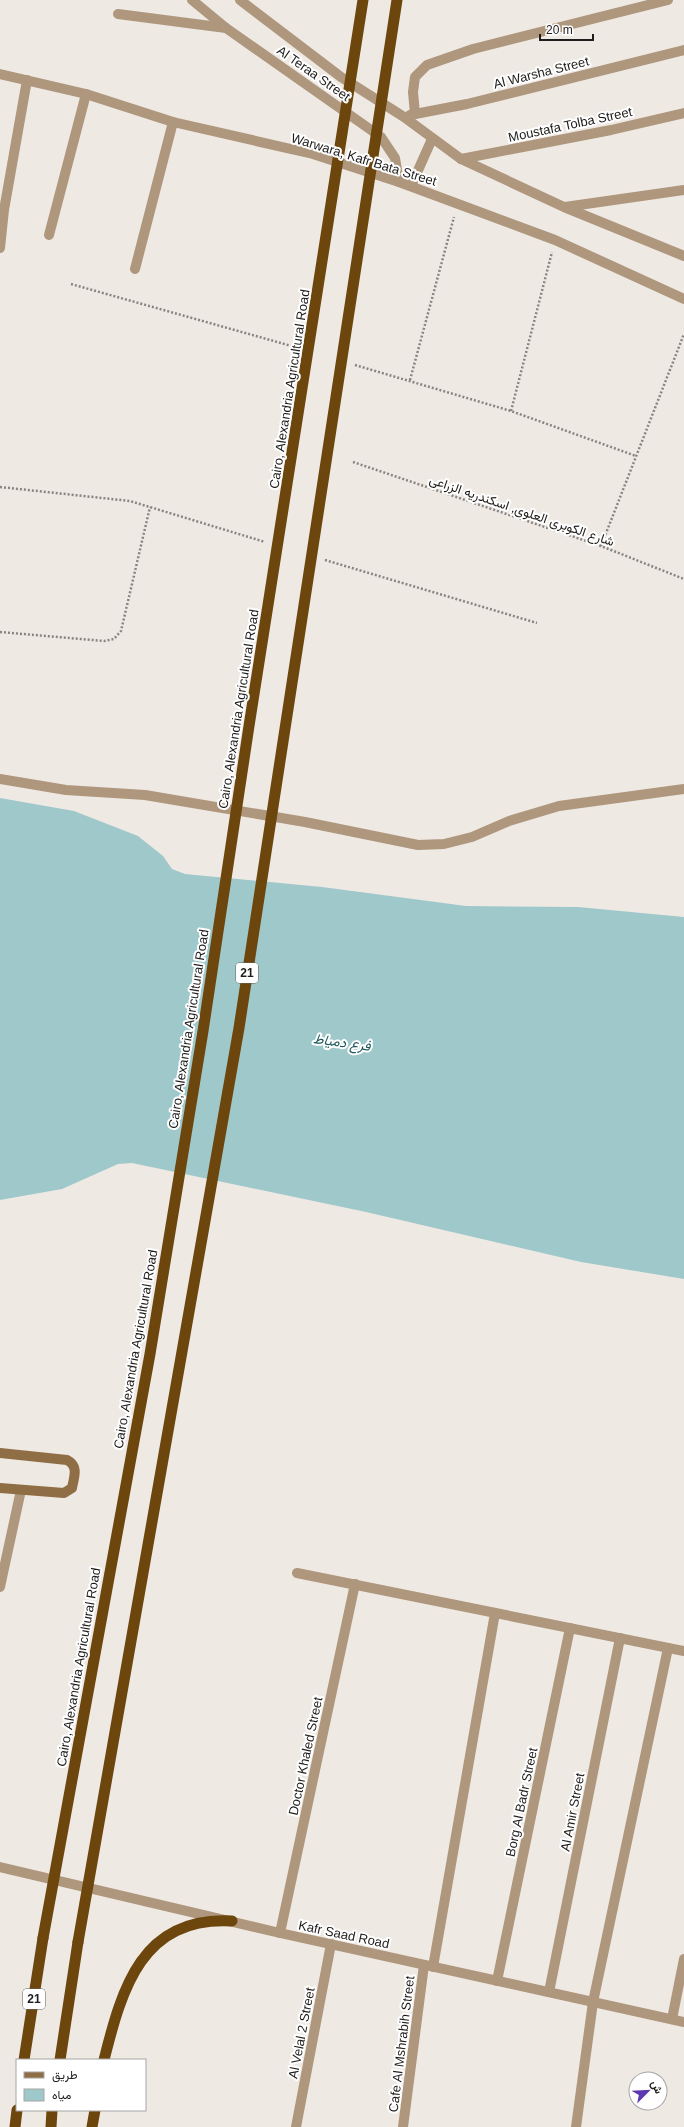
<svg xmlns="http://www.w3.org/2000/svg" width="684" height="2127" font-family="Helvetica,Vazirmatn,sans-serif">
<rect width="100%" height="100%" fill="#efe9e4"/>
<polygon fill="#9fc8cb" points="0,798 74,811 138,836 163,856 172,869 185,874 322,887 466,906 578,907 684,917 684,1279 581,1262 366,1212 132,1163 118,1164 62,1189 0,1200"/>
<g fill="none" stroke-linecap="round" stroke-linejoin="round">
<g stroke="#888481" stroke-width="2.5" stroke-dasharray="2 2" stroke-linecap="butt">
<polyline points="71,284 295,347"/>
<polyline points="355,365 511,411 636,456"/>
<polyline points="410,380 454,217"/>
<polyline points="511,411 552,252"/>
<polyline points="353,462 601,546 684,579"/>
<polyline points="0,487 130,501 265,542"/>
<polyline points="601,546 684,334"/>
<polyline points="325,560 537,623"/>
<polyline points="0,632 104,641 114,639 121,631 150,507"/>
</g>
<g stroke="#ae977c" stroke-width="10">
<polyline points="192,0 226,28 381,137 395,158 399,182"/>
<polyline points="240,0 341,77 404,117 461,159 564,207 684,256"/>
<polyline points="118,14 226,28"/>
<polyline points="415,114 413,92 415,77 427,65 473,49 668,0"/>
<polyline points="410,115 467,104 684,50"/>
<polyline points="461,159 611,130 684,113"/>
<polyline points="565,207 684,190"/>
<polyline points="49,235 86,94"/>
<polyline points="0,248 4,210 27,80"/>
<polyline points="135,269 173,122"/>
<polyline points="0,779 66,790 145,795 305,822 418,845 444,844 472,837 509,821 559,806 684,789"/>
<polyline points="297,1573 684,1651"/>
<polyline points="0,1587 21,1490"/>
<polyline points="280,1933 355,1584"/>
<polyline points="433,1967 495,1613"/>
<polyline points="497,1981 570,1628"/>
<polyline points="549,1992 620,1638"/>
<polyline points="672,2019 684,1959"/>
<polyline points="296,2127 331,1944"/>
<polyline points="403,2127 424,1965"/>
<polyline points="576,2127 593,2002 668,1648"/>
</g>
<g stroke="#ae977c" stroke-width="10">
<polyline points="0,74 86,94 173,122 313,154 399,182 555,240 684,299"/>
<polyline points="411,186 432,139"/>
<polyline points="0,1867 280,1933 684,2022"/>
</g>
<path stroke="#8f6e45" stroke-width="10" d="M0,1453l67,7c12,6 7,17 5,28l-8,5 -64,-5"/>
<g stroke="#6c460c" stroke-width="11">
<polyline points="24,2060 43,1938"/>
<polyline points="60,2060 78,1942"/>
<path d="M104,2060c18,-72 38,-144 128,-139"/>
<polyline points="15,2127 17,2110"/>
<polyline points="51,2127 52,2110"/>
<polyline points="92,2127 95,2110"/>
</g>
<g stroke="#6c460c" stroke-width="11">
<polyline points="43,1938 150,1354 203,1031 249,726 363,0"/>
<polyline points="78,1942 239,1028 397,0"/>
</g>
</g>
<g text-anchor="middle" stroke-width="4" stroke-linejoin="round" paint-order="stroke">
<g fill="#fff" stroke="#62615f" stroke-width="1">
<rect x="236" y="963" width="22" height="20" rx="3"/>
<rect x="23" y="1989" width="22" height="20" rx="3"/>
</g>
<g font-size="12" font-weight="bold" fill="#1f1d1b">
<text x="247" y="977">21</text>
<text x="34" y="2003">21</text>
</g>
<g font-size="13" fill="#1f1d1b" stroke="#fff">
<text transform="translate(541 72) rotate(-14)" y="5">Al Warsha Street</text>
<text transform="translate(314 73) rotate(35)" y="5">Al Teraa Street</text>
<text transform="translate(570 124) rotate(-12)" y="5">Moustafa Tolba Street</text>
<text transform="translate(364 159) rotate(17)" y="5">Warwara, Kafr Bata Street</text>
<text transform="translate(289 389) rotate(-81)" y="5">Cairo, Alexandria Agricultural Road</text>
<text transform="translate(522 510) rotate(19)" y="5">شارع الكوبرى العلوى, اسكندريه الزراعى</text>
<text transform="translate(238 709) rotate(-81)" y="5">Cairo, Alexandria Agricultural Road</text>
<text transform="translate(188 1029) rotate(-81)" y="5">Cairo, Alexandria Agricultural Road</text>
<text transform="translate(135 1349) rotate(-80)" y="5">Cairo, Alexandria Agricultural Road</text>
<text transform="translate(78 1667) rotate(-80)" y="5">Cairo, Alexandria Agricultural Road</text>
<text transform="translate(305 1756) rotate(-78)" y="5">Doctor Khaled Street</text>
<text transform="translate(521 1802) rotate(-78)" y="5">Borg Al Badr Street</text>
<text transform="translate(572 1812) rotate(-79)" y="5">Al Amir Street</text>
<text transform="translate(344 1934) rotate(12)" y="5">Kafr Saad Road</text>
<text transform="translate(301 2033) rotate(-79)" y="5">Al Velal 2 Street</text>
<text transform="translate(401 2044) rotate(-83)" y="5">Cafe Al Mshrabih Street</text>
</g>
<g font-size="14" font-style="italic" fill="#1e585c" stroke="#fff">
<text transform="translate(342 1042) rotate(8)" y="5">فرع دمياط</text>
</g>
</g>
<rect x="16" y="2059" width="130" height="52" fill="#ffffff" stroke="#a5a5a4"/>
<rect x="24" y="2072" width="20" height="6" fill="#8f6e45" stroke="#a5a5a4"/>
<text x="52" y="2079" font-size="12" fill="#1f1d1b">طريق</text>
<rect x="24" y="2089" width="20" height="12" fill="#9fc8cb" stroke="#a5a5a4"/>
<text x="52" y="2099" font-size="12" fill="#1f1d1b">مياه</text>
<g transform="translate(648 2091) rotate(66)"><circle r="19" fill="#ffffff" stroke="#a5a5a4"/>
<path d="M0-3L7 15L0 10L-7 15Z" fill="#5c39b1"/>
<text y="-6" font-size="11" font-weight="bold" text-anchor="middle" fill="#1f1d1b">ش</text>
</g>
<path d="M540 34v6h53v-6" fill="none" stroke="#1f1d1b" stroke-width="2"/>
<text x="546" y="34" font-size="12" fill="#1f1d1b" stroke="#ffffff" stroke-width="3" paint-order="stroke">20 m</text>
</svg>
